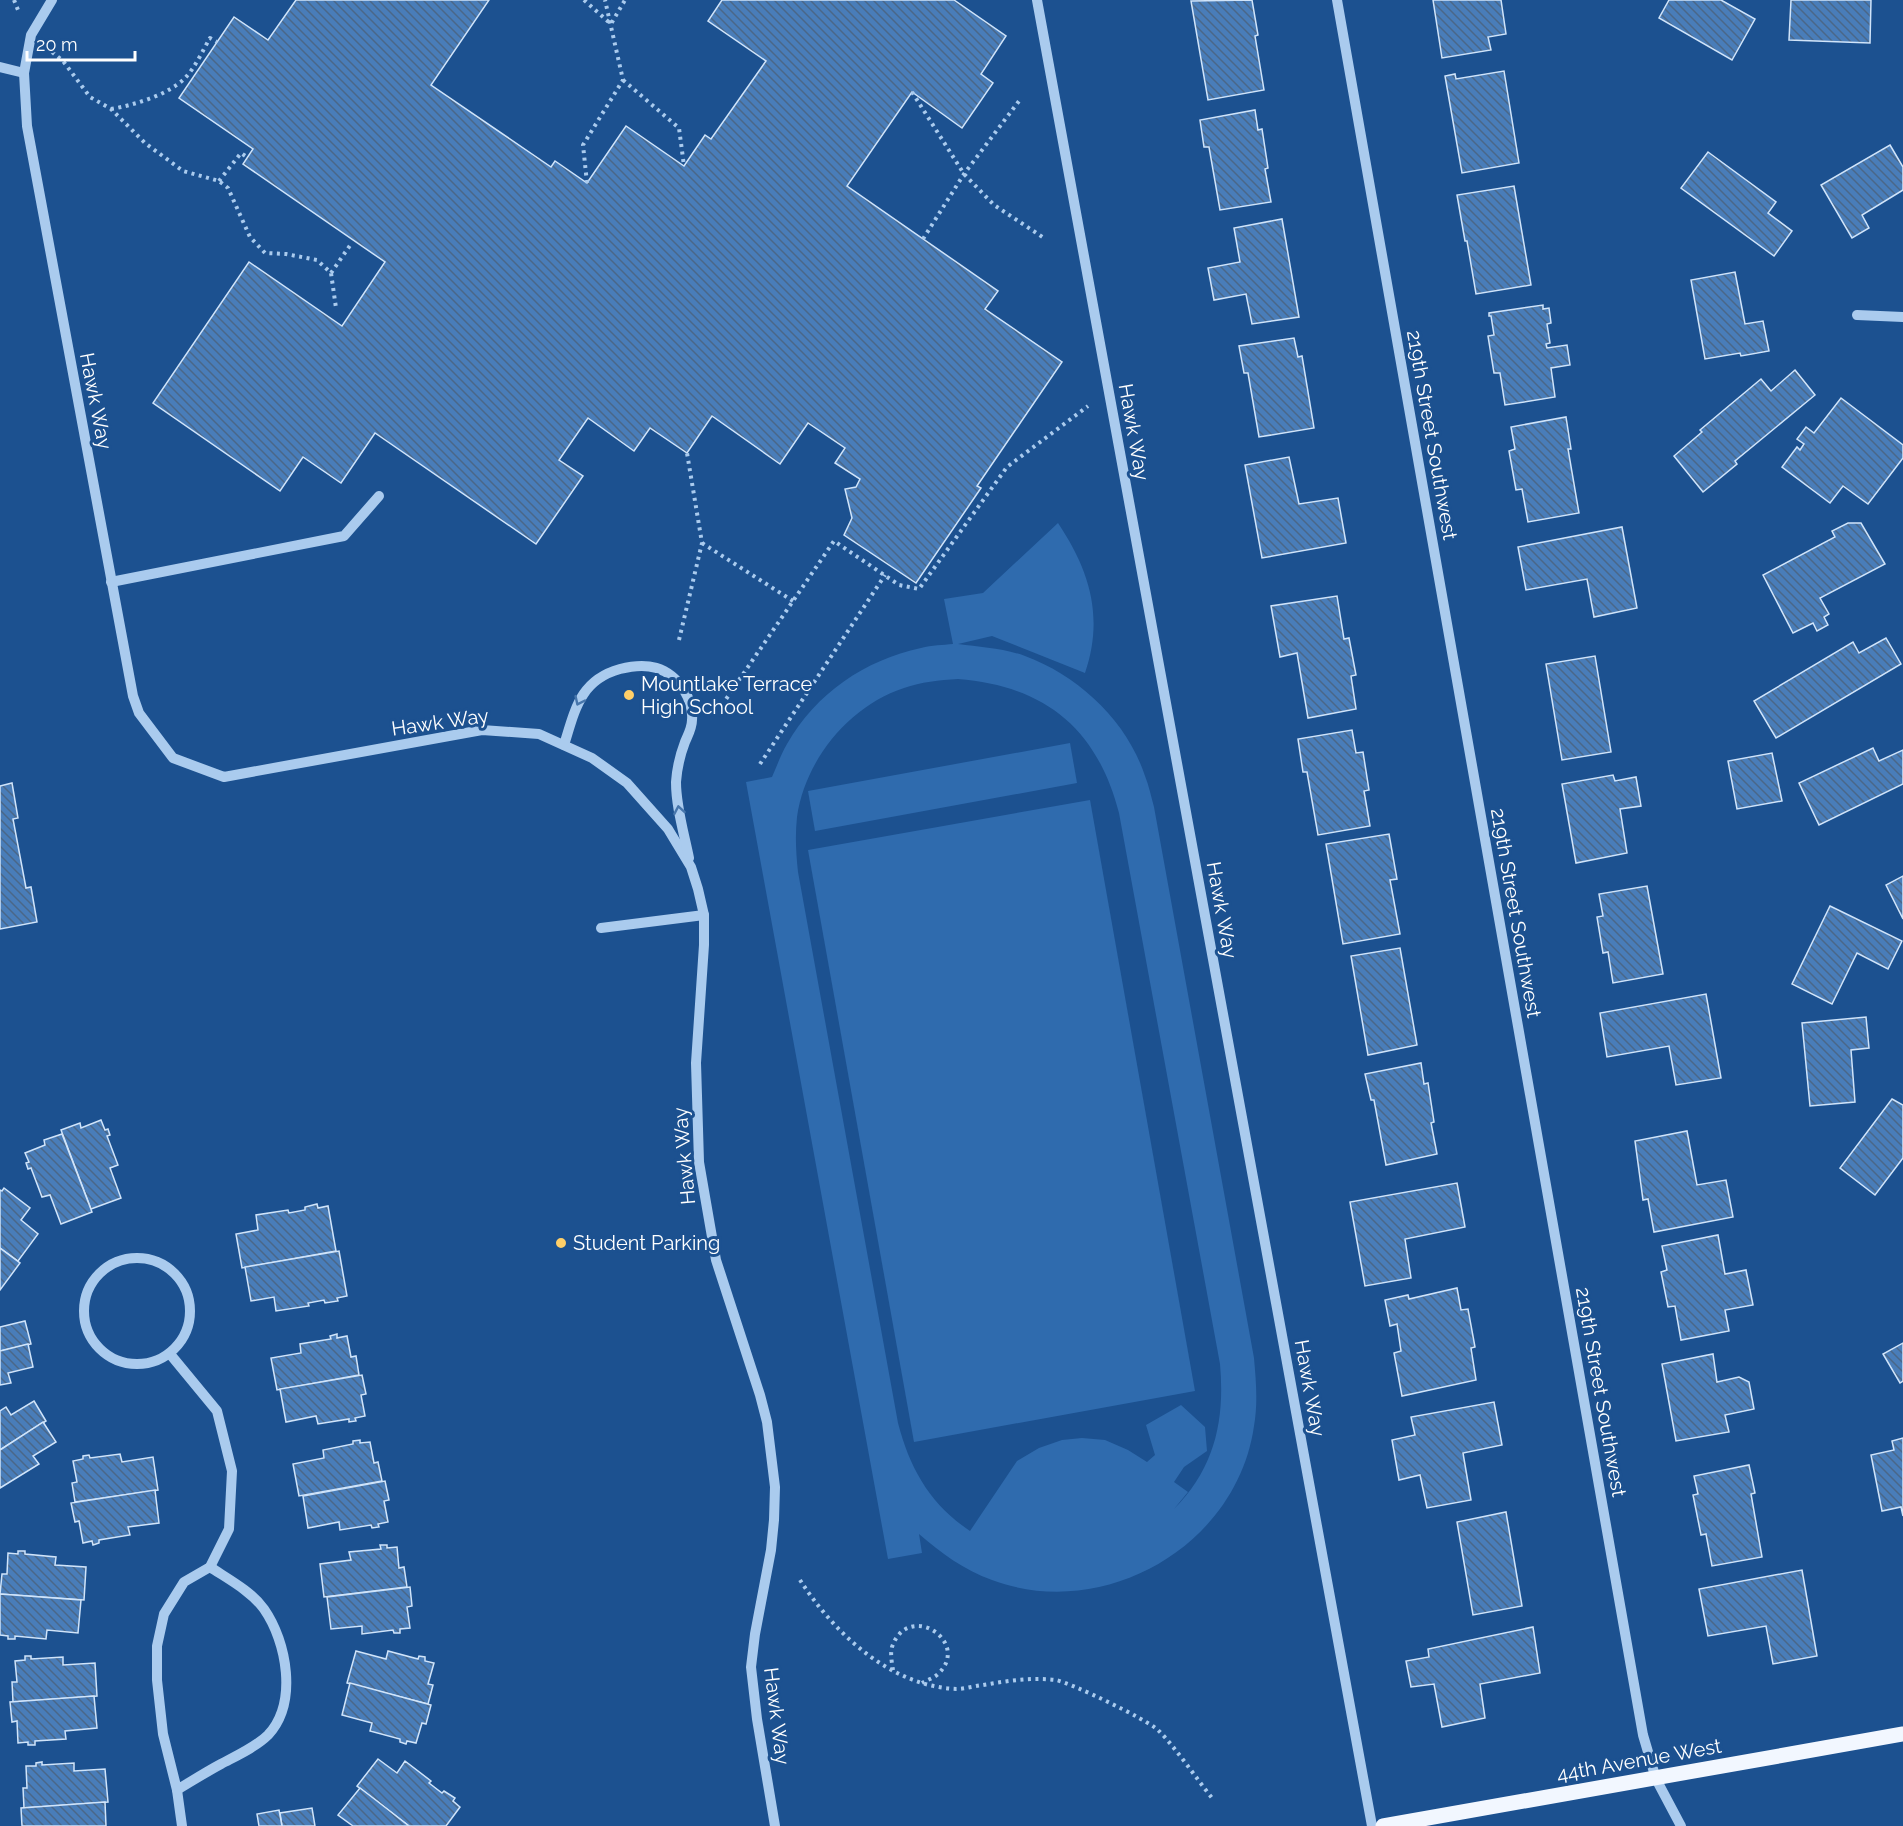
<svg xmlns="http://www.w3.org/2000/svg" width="1903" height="1826" font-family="Raleway,sans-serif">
<defs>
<pattern id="building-back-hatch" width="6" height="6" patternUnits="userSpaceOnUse" patternTransform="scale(1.5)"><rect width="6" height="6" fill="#497db9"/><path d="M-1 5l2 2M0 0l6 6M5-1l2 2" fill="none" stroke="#4a6788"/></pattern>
</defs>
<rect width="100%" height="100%" fill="#1c5190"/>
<g fill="#2f6bae" fill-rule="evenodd">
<path d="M1058,523c32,48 46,94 27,150l-93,-37 -34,8c22,3 45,4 67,12 54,20 102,65 120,120 4,10 6,20 9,31l100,551c2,23 4,45 0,68 -17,120 -150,196 -262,154 -28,-10 -51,-27 -73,-46l3,19 -34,6 -142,-777 26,-5c5,-11 9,-23 15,-33 29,-51 78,-84 134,-96 11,-3 22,-3 32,-4l-9,-45 39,-6zM958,679c87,7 139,49 161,134l101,551c5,56 -5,104 -46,145l14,-17 -14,-10 10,-15 23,-16 -2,-24 -24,-22 -35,20 9,30 -8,7 -19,-12 -23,-10 -23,-2 -20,2 -23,8 -22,13 -47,70c-40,-27 -60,-62 -72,-108l-100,-551c-2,-19 -3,-36 -1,-55 8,-57 52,-111 107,-129 17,-6 35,-8 54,-9z"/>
<polygon points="1070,743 1077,783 815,831 808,791"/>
<polygon points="1090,800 1195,1391 914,1442 808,850"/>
</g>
<g fill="url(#building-back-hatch)" stroke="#d0e4fa" stroke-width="1.5">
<polygon points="296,0 489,0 431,85 551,167 555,161 587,183 626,126 684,166 705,135 711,139 766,61 708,21 722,0 954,0 1006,36 981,74 993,83 962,128 912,92 847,186 998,291 985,309 1062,362 977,486 981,488 916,583 844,535 852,518 845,489 856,487 860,479 835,463 845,448 808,423 780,464 712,416 687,453 650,428 634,451 588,418 559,460 583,476 536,544 375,433 341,483 303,457 280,491 153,403 249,262 342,326 385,262 243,164 253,149 179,98 234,17 268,40"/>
<polygon points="1252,0 1258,35 1255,36 1264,90 1208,100 1191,1"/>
<polygon points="1433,0 1501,0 1506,34 1488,37 1491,50 1442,58"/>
<polygon points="1669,0 1721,0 1755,19 1732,60 1659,18"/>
<polygon points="1791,0 1871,0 1870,43 1789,40"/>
<polygon points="1504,71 1519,163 1462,173 1445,76 1455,74 1456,79"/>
<polygon points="1255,110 1258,130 1262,129 1268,168 1265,169 1271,202 1220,210 1209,147 1204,147 1200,120"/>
<polygon points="1890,145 1903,167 1903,190 1862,215 1869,228 1852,238 1821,185"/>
<polygon points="1708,152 1776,202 1768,213 1792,231 1774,256 1681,188"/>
<polygon points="1514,186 1531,285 1476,294 1467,241 1465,241 1457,195"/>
<polygon points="1282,219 1299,317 1252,324 1246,294 1214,300 1208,268 1240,262 1234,228"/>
<polygon points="1735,272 1745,324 1763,321 1769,351 1741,356 1740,353 1705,359 1691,280"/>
<polygon points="1543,305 1543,309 1549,308 1551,323 1547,324 1550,343 1546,344 1547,348 1567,345 1570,365 1551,368 1555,397 1505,405 1500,373 1494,373 1488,336 1494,335 1491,316 1489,316 1489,313"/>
<polygon points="1294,338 1298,357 1302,356 1314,428 1259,437 1248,373 1244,373 1239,346"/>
<polygon points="1795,370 1815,395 1735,461 1737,464 1703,492 1674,456 1702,432 1700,430 1761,379 1771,391"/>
<polygon points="1841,398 1903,445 1903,458 1868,504 1843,486 1830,503 1782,467 1797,447 1800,450 1804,444 1797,439 1806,427 1814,433"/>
<polygon points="1566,417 1571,449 1568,449 1579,513 1528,522 1522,489 1516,490 1509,451 1515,449 1511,427"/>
<polygon points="1289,457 1299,504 1338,498 1346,543 1262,558 1245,465"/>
<polygon points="1848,523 1861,523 1885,564 1820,598 1829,614 1824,617 1828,625 1817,631 1813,623 1793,633 1763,575 1835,537 1832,531"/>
<polygon points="1622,527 1637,608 1594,617 1587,579 1526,590 1518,547"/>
<polygon points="1337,596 1344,639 1349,638 1356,675 1351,676 1356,709 1308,718 1297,653 1280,657 1271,606"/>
<polygon points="1886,638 1901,664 1776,738 1754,701 1853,642 1859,653"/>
<polygon points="1595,656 1611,752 1562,760 1546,664"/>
<polygon points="1352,730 1356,753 1363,752 1369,790 1364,791 1370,826 1318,835 1307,772 1303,772 1298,739"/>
<polygon points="1873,748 1879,761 1903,750 1903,784 1819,825 1799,783"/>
<polygon points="1772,753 1782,801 1737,809 1728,761"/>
<polygon points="1613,775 1615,781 1636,777 1641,806 1620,809 1627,853 1576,863 1562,784"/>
<polygon points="12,783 18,818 13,819 26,888 31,887 37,922 0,929 0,786"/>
<polygon points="1389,834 1397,879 1390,880 1400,934 1343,944 1326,844"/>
<polygon points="1903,876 1903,919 1886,885"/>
<polygon points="1647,886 1663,974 1613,983 1608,952 1603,953 1597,917 1603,916 1599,894"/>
<polygon points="1830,906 1902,941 1888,969 1857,953 1832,1004 1792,984"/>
<polygon points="1400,948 1417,1045 1368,1055 1351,956"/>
<polygon points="1706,994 1721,1078 1676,1085 1669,1046 1607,1057 1600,1013"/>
<polygon points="1866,1017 1869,1048 1851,1050 1855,1102 1810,1106 1802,1023"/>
<polygon points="1421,1063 1424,1084 1428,1083 1434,1122 1431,1123 1437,1154 1386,1165 1374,1100 1371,1100 1365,1074"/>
<polygon points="1892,1099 1903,1105 1903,1158 1875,1195 1840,1168"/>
<polygon points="101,1120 105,1130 108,1129 110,1135 107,1136 118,1165 110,1168 121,1198 91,1209 61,1130 80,1123 81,1128"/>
<polygon points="1687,1131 1697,1185 1726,1180 1733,1217 1654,1232 1648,1199 1643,1200 1635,1141"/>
<polygon points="62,1134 92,1212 61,1224 50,1195 42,1197 31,1168 28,1169 26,1163 29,1162 25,1153 45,1145 44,1140"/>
<polygon points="1457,1183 1465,1227 1405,1239 1411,1278 1365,1286 1350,1202"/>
<polygon points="4,1188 30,1208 21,1220 38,1234 18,1261 0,1248 0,1190 2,1191"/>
<polygon points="317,1204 318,1208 328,1206 336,1251 242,1268 236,1234 258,1230 256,1215 288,1210 289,1213 305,1210 305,1207"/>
<polygon points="1718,1235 1725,1274 1746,1270 1753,1305 1725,1310 1729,1331 1681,1340 1675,1306 1668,1307 1661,1272 1667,1270 1662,1246"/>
<polygon points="0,1248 20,1263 0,1290"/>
<polygon points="339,1251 347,1296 337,1298 338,1301 325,1303 324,1300 308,1303 309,1306 276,1311 274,1297 251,1301 245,1267"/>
<polygon points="1457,1288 1461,1310 1468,1309 1475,1347 1471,1348 1476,1380 1402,1396 1394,1353 1401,1351 1397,1324 1390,1326 1385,1300 1408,1295 1409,1299"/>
<polygon points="25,1321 31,1344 0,1351 0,1327"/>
<polygon points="337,1334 337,1338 347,1336 351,1357 356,1356 359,1375 277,1390 271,1358 301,1353 300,1344 331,1339 330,1336"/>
<polygon points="1903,1343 1903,1381 1900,1383 1883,1354"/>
<polygon points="28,1344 33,1367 8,1373 11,1383 0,1385 0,1351"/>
<polygon points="1713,1354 1717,1382 1739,1377 1749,1382 1754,1409 1725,1415 1729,1432 1676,1441 1662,1364"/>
<polygon points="362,1375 366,1394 361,1395 365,1416 355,1418 356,1421 349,1422 349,1419 318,1424 316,1416 286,1422 280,1389"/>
<polygon points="34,1401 46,1421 0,1450 0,1411 6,1407 11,1415"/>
<polygon points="1494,1402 1502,1445 1463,1453 1471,1500 1427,1508 1420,1475 1399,1480 1392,1440 1415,1435 1411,1417"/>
<polygon points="43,1422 56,1442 33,1456 39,1464 0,1488 0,1450"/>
<polygon points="1903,1438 1903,1516 1901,1507 1882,1511 1871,1455 1894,1450 1892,1441"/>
<polygon points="360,1440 360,1443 370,1442 374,1463 378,1462 382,1481 299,1496 293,1464 324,1458 323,1450 353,1444 353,1441"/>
<polygon points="120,1454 122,1462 153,1457 158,1490 75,1502 72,1483 77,1482 73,1461 83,1459 83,1456 89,1455 90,1458"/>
<polygon points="1749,1465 1755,1493 1751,1494 1762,1557 1712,1566 1706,1534 1701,1535 1693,1495 1698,1494 1694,1476"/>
<polygon points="385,1481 389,1500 384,1501 388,1522 378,1524 379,1527 372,1528 371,1525 340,1530 339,1522 308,1528 303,1496"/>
<polygon points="155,1490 159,1523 128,1527 130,1535 99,1540 99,1543 93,1545 92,1541 83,1543 79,1521 75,1522 71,1503"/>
<polygon points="1506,1512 1522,1606 1473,1615 1457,1522"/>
<polygon points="380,1545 387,1545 387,1548 397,1547 399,1568 404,1567 407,1587 324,1597 320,1564 351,1560 349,1552 381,1549"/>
<polygon points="18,1551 25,1551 25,1554 56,1557 55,1565 86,1567 84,1600 0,1594 2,1574 7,1574 8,1553 18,1554"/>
<polygon points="1802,1570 1817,1656 1773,1664 1766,1626 1708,1636 1699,1589"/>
<polygon points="410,1587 412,1606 407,1607 410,1628 400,1629 400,1633 394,1633 393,1630 362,1634 362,1626 331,1629 327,1597"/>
<polygon points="0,1594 81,1600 78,1633 47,1630 46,1639 15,1636 15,1639 8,1639 8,1636 0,1635"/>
<polygon points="1533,1627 1540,1673 1480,1684 1485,1718 1442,1727 1434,1684 1411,1687 1406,1661 1429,1657 1428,1649"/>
<polygon points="356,1651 386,1659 388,1651 418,1659 419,1656 425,1657 425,1661 434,1663 428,1684 433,1685 428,1704 347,1683"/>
<polygon points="25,1656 31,1656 31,1659 63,1657 63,1665 95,1663 97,1696 13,1702 12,1682 17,1682 15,1661 25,1660"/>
<polygon points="350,1683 431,1705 426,1724 422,1723 416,1743 407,1741 406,1744 400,1742 400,1739 370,1731 372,1723 342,1715"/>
<polygon points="94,1696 97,1728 65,1731 66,1739 35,1741 35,1745 28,1745 28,1742 18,1743 17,1721 12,1722 10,1702"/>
<polygon points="378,1759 397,1773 405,1761 431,1781 429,1783 442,1793 444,1791 455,1798 453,1801 460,1807 446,1826 409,1826 357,1786"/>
<polygon points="42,1762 42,1765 74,1763 74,1771 105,1769 108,1802 24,1808 23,1788 27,1788 26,1766 36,1766 36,1763"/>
<polygon points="360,1788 377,1801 409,1826 353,1826 338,1815"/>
<polygon points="105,1802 106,1826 22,1826 21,1808"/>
<polygon points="312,1808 315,1826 282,1826 280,1813"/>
<polygon points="279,1810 282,1826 259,1826 257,1814"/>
</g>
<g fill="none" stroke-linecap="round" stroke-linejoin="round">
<g stroke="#aacbee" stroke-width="4" stroke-dasharray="3 4.5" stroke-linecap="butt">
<polyline points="14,0 18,10"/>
<polyline points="584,0 611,24 625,0"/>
<polyline points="52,52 63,61 90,97 111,109 145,143 183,171 219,181 228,188 250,237 265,253 286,254 317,260 331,273 336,308"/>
<polyline points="623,80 679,128 684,166"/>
<polyline points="912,92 964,174 994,205 1044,238"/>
<path d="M111,109c23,-4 57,-14 74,-31 10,-10 18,-28 25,-40l7,4"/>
<polyline points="219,181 241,153 247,157"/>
<polyline points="587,183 583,145 623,80 605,0"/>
<polyline points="923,239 964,174 1019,101"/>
<polyline points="331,273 351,244"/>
<polyline points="702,543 793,601"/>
<polyline points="679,640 702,543 687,453"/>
<polyline points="722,705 834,541 899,585 919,589 1007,467 1088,406"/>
<polyline points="760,764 885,575"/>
<path d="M800,1580c34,53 90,106 156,109 8,0 18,-3 27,-4 24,-4 48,-8 73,-5 15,3 90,39 102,50 18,18 38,48 54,68"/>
<path d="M893,1670c-1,-7 -3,-16 -1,-23 16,-47 80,-5 46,27 -4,4 -11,6 -16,9"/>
</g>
<g stroke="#aacbee" stroke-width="10">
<polyline points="52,0 31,35 24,73 27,126 133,696 139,713 173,758 224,777 482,730 539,734 592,758 627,783 668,829 691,867 698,889 704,915 704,945 696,1063 699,1162 716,1260 760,1395 767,1422 775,1487 774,1520 771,1550 755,1634 751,1667 757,1719 775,1826"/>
<polyline points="1037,0 1372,1826"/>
<polyline points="1337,0 1643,1735 1656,1779 1681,1826"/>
<polyline points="0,67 24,73"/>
<polyline points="1857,315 1903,317"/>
<polyline points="111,582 344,536 379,496"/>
<path d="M564,745c11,-35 16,-65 56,-76 27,-7 48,-3 64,21 5,8 9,20 8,30 0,8 -4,15 -7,22 -5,13 -8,26 -9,40 0,25 8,51 13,76"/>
<polyline points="601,928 704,915"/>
<circle cx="137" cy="1311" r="53"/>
<polyline points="170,1354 217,1411 232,1471 229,1529 210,1567 184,1582 164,1614 157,1646 157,1680 163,1734 177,1790 182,1826"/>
<path d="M177,1790c15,-9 29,-18 44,-26 15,-8 35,-17 47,-29 30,-32 19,-93 -4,-126 -13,-18 -36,-30 -54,-42"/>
</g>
<polyline stroke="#f2f7ff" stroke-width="15" points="1383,1826 1903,1734"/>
</g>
<defs><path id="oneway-chevron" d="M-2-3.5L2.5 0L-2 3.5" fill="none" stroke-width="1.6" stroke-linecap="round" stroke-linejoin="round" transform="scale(1.5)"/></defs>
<g stroke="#4776ac">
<use href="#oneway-chevron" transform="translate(579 701) rotate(115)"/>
<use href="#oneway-chevron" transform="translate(679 810) rotate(-100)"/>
</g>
<g fill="#ffcf68" stroke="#1c5190" stroke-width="2">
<circle cx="629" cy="695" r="6"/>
<circle cx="561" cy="1243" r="6"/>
</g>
<g text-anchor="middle" stroke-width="6" stroke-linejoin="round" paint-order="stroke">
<g font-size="20" fill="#fff" stroke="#1c5190">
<text transform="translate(96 401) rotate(79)" y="7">Hawk Way</text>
<text transform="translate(1134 432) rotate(80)" y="7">Hawk Way</text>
<text transform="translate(1432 435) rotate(80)" y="7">219th Street Southwest</text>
<text transform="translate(440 722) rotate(-8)" y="7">Hawk Way</text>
<text transform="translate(1222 910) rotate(80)" y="7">Hawk Way</text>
<text transform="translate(1516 913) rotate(80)" y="7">219th Street Southwest</text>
<text transform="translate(684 1156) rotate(-95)" y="7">Hawk Way</text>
<text transform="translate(1310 1388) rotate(80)" y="7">Hawk Way</text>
<text transform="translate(1601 1392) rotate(80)" y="7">219th Street Southwest</text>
<text transform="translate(777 1716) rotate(83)" y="7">Hawk Way</text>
<text transform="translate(1639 1760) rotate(-10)" y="7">44th Avenue West</text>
</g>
<g font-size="20" fill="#fff" stroke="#1c5190" text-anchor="start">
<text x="641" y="691">Mountlake Terrace<tspan x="641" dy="23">High School</tspan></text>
<text x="573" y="1250">Student Parking</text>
</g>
</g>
<path d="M27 51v9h108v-9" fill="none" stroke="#ffffff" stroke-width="3"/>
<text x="36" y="51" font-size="18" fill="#ffffff" stroke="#1c5190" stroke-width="4.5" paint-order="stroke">20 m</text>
</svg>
